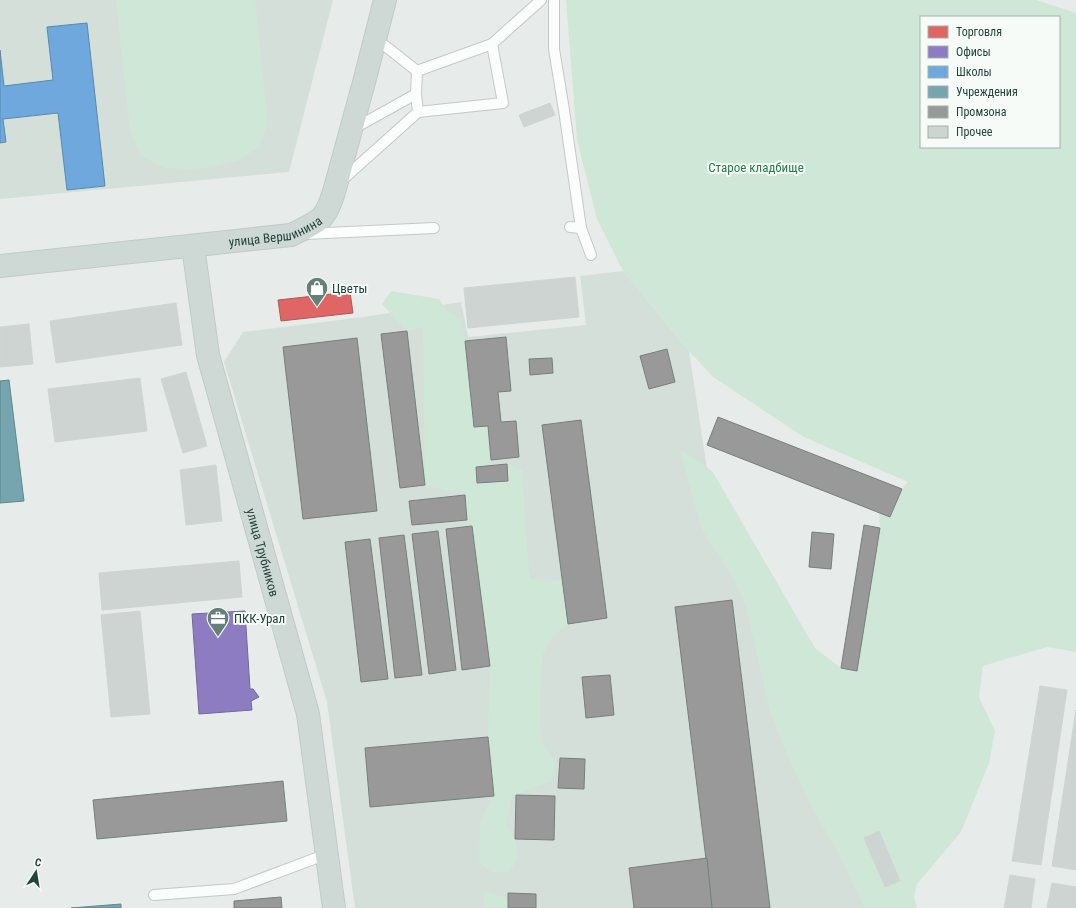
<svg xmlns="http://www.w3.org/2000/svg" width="1076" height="908" font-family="'Roboto Condensed',sans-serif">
<rect width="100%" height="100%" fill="#e7ecea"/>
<g fill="#d4dfda">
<polygon points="0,0 333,0 289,172 0,199"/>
<polygon points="623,271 689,351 709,482 892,908 355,908 327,702 224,362 243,332 363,317 461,302 468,337 586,325 580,276"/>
</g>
<g fill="#cfe7d6" fill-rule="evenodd">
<polygon points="116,0 255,0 268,124 259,147 240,160 215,167 192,170 165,168 141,156 130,132"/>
<path d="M566,0h470l40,13v639l-29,-5 -64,19 -4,31 16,34 -6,32 -28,69 -44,52 -3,13 3,11h-52l-30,-61 -23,-39 -25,-54 -17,-42 -24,-106 -16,-34 -28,-42 -22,-79 8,3 25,18 12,21 90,155 26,20 15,3 24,-143 -1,-16 12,5 11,-28 6,-7 -104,-45 -91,-60 -24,-26 -66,-80 -26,-52 -20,-79zM921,17h138v130h-138z"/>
<polygon points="391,291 439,299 447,311 461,320 465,341 474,427 488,426 491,466 476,467 477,483 508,481 507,464 523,470 524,507 529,570 531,579 562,581 568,624 552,637 543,654 540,693 540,729 543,744 555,761 552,781 512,796 506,826 515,839 519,857 509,872 491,872 479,862 480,825 486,809 494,796 488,737 490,666 472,526 467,520 465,495 425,485 423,327 407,331 382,304"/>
<polygon points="484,892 508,898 508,908 484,908"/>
</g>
<polygon fill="#e06666" stroke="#a75c59" points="350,292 353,313 281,321 278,300"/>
<polygon fill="#8e7cc3" stroke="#6d6b9a" points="245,611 250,689 253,689 259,697 251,701 252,710 199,714 192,614"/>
<polygon fill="#6fa8dc" stroke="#588aac" points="87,23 105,186 67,190 58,113 3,119 6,142 0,143 0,50 4,86 53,80 47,27"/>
<g fill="#76a5af" stroke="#5c888c">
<polygon points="9,380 24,501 0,503 0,381"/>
<polygon points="121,904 121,908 71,908"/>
</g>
<g fill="#999" stroke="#75807d">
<polygon points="407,331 425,485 400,488 381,334"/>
<polygon points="506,337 511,391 498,392 501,422 516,421 519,457 491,460 488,426 474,427 465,341"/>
<polygon points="357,338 377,511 303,519 283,347"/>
<polygon points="667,349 675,382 649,389 640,356"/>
<polygon points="552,358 553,373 530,375 529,359"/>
<polygon points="718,417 902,489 890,517 707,445"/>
<polygon points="581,420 607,618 568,624 542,425"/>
<polygon points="507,464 508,481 477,483 476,467"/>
<polygon points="465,495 467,520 412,525 409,501"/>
<polygon points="864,525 880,528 857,671 841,668"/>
<polygon points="472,526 490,666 462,670 446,529"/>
<polygon points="438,531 456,670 429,674 412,534"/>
<polygon points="812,532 834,534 831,569 809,567"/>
<polygon points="404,535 422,675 395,678 379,538"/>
<polygon points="370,539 388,679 361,682 345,542"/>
<polygon points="732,600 770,908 712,908 675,607"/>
<polygon points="610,675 614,715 586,718 582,677"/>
<polygon points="488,737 494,796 370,807 365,748"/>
<polygon points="560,758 585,759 584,789 558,788"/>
<polygon points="283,781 287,821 97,839 93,800"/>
<polygon points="516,795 555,796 554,840 515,839"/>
<polygon points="707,858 712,908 634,908 629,868"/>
<polygon points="508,893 536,894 536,908 508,908"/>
<polygon points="281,897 282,908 234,908 234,901"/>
</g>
<g fill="#cdd4d2" stroke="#cfd5d3">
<polygon points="550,103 555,115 524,127 519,115"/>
<polygon points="575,277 579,317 468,328 464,288"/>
<polygon points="176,303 182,345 56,363 50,321"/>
<polygon points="29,324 33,364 0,367 0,327"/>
<polygon points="186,372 207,446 183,453 161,379"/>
<polygon points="140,378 147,431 55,442 48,389"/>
<polygon points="216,465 222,521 186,525 180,470"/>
<polygon points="239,561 242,597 102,610 99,573"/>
<polygon points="140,611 150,714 111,717 101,615"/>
<polygon points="1040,686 1067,690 1041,865 1012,861"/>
<polygon points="1076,710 1076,870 1052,866"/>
<polygon points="879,831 900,881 885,887 864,838"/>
<polygon points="1010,875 1035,879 1031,908 1004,908"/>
<polygon points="1052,883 1076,887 1076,908 1047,908"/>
</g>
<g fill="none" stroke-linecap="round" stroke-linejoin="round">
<g stroke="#c4c9c7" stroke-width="12">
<g id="service">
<polyline points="554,0 554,49 564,110 581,228 591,255"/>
<polyline points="417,71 492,44 541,0"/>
<polyline points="418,112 503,103 492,44"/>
<polyline points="353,129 416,94"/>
<polyline points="341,181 418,112 416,94 417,71 375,38"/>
<polyline points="570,227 581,228"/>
<polyline points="305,234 434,228"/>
<polyline points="154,895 234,889 327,854"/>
</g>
</g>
<g stroke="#c1cbc9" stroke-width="24">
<g id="primary">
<path id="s1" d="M193,246l15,109 100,359 26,194"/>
<path id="s2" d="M0,266l291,-31c10,-5 25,-11 32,-19 10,-12 15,-41 20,-57 15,-53 29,-106 42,-159"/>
</g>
</g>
<use href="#service" stroke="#fbfcfc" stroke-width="10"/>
<use href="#primary" stroke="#ced8d5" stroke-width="22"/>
</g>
<defs>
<g id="shop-pin" transform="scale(1.15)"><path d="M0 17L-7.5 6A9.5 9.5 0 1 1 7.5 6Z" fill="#667f78" stroke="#f6fbf8"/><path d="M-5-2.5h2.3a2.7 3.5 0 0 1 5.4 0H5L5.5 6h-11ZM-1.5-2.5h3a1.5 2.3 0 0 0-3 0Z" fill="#fff"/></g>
<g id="office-pin" transform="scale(1.15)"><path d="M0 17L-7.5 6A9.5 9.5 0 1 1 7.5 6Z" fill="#667f78" stroke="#f6fbf8"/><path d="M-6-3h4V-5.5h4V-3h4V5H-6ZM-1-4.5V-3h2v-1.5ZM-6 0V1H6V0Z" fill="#fff"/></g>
</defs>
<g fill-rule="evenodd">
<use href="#shop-pin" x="317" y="288"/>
<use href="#office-pin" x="218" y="618"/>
</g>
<g text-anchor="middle" stroke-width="4" stroke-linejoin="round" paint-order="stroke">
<g font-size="13" fill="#258149" stroke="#f6fbf8">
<text x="756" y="172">Старое кладбище</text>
</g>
<g font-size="13" fill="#21443b" stroke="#f6fbf8">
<text dy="5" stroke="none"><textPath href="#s2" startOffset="278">улица Вершинина</textPath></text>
<text dy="5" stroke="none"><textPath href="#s1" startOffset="315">улица Трубников</textPath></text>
</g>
<g font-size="13" fill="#21443b" stroke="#f6fbf8" text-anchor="start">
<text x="332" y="293">Цветы</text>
<text x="234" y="623">ПКК-Урал</text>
</g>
</g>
<rect x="920" y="16" width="140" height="132" fill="#f6fbf8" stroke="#a1b2ac"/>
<rect x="928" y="26" width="20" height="12" fill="#e06666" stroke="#a1b2ac"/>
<text x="956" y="36" font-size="12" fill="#21443b">Торговля</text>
<rect x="928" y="46" width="20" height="12" fill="#8e7cc3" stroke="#a1b2ac"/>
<text x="956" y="56" font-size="12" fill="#21443b">Офисы</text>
<rect x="928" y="66" width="20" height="12" fill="#6fa8dc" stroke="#a1b2ac"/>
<text x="956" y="76" font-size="12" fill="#21443b">Школы</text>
<rect x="928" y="86" width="20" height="12" fill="#76a5af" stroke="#a1b2ac"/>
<text x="956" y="96" font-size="12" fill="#21443b">Учреждения</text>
<rect x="928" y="106" width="20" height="12" fill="#999999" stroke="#a1b2ac"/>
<text x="956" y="116" font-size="12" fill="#21443b">Промзона</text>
<rect x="928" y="126" width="20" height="12" fill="#cdd4d2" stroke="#a1b2ac"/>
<text x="956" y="136" font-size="12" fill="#21443b">Прочее</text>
<g transform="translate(36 872) rotate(12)" stroke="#f6fbf8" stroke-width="3" paint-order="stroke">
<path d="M0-3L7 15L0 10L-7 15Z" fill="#21443b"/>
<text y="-6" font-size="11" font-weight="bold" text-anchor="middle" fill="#21443b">С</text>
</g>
</svg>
